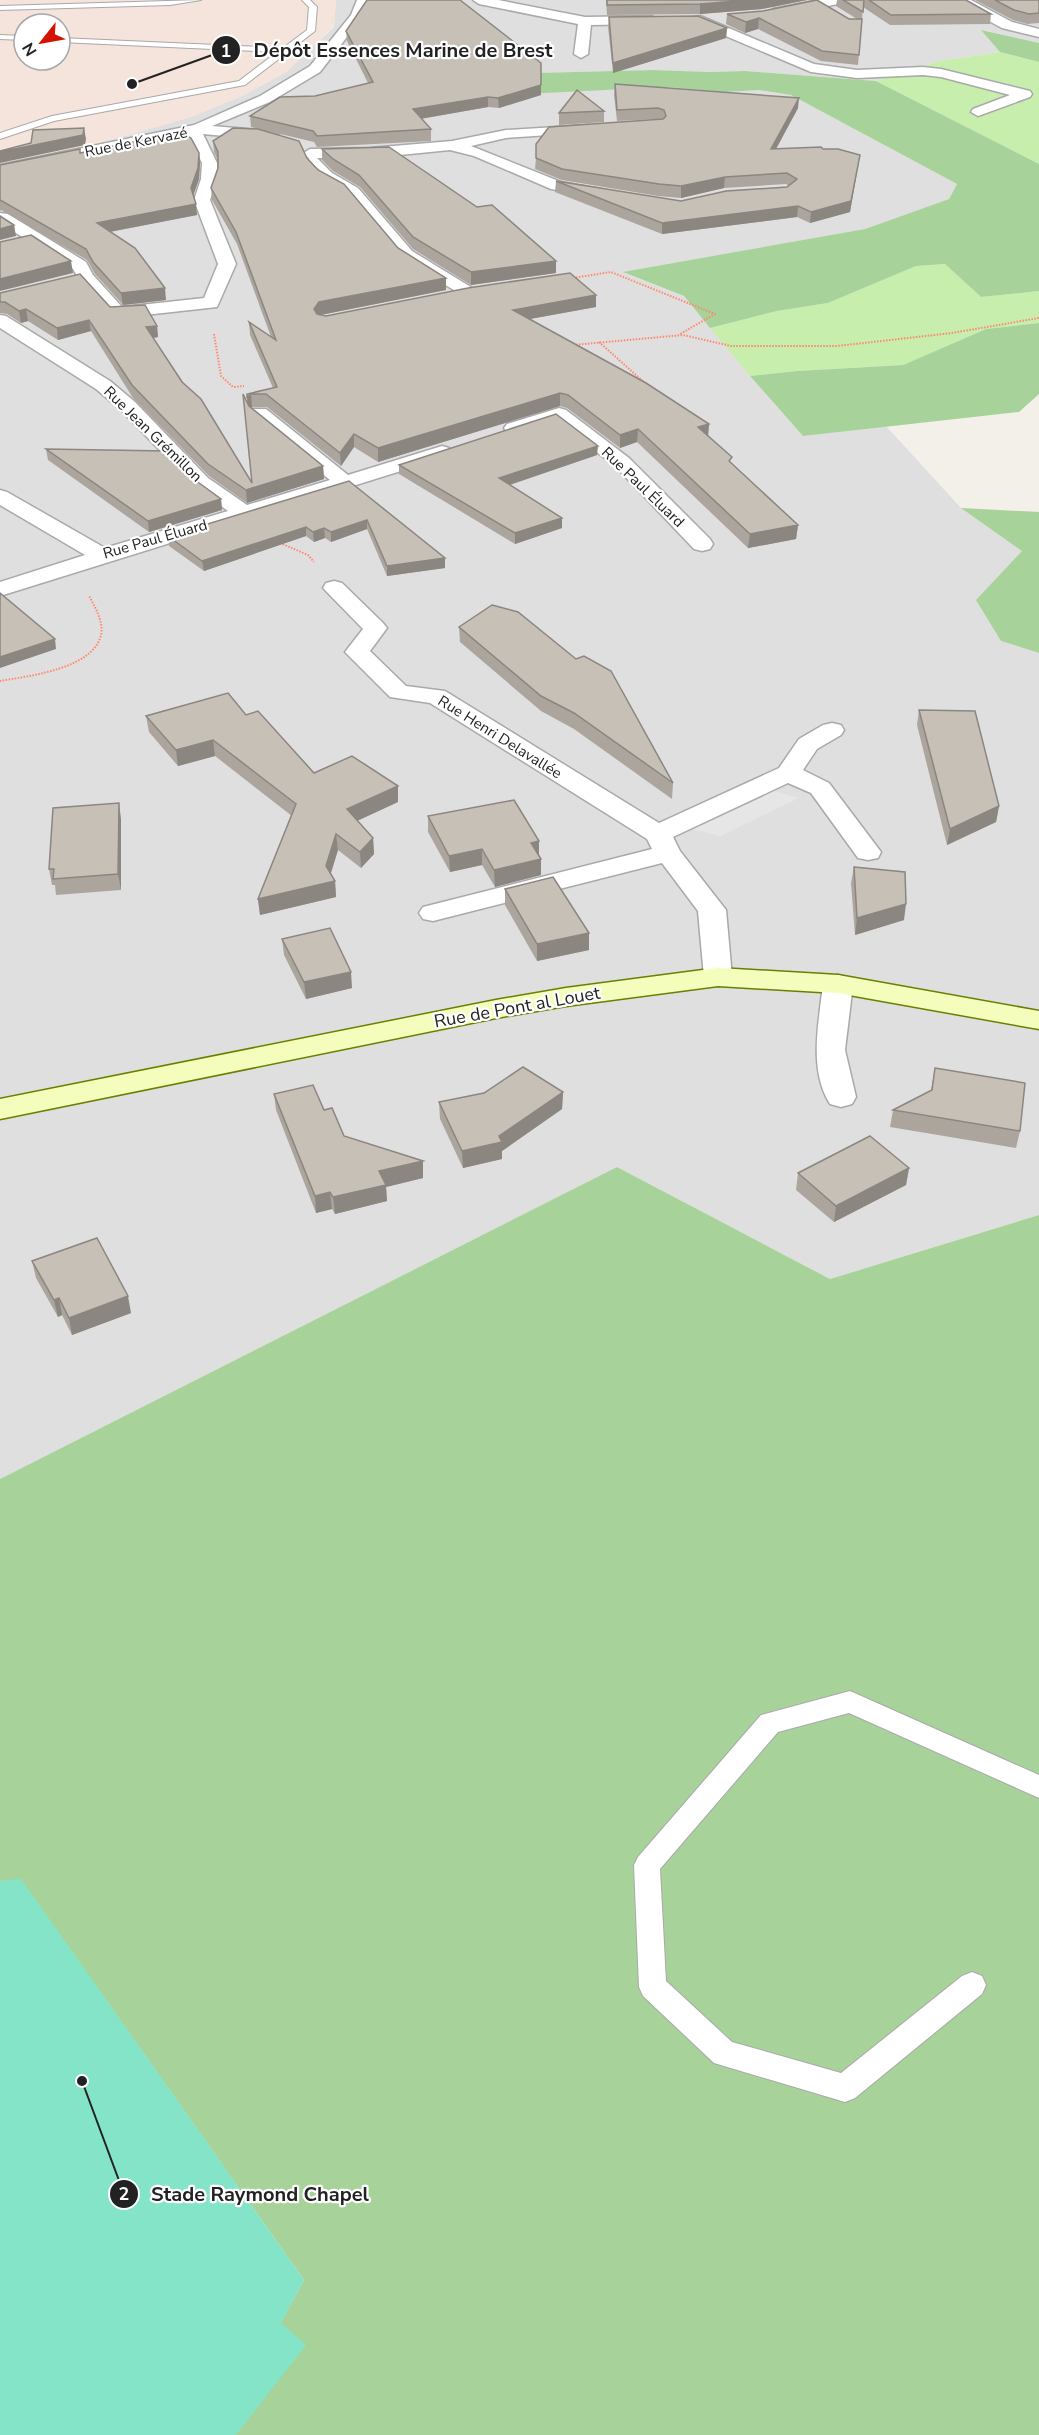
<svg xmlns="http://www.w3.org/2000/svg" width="1039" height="2435" font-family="'Nunito Sans',sans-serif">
<rect width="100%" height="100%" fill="#f2f0e8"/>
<polygon fill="#e0dfdf" points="336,0 1039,0 1039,43 982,30 1000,52 939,61 876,81 745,71 710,72 653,70 535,73 596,89 667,87 725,92 759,90 791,95 957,184 949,199 865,229 625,273 684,296 750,376 803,436 886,426 961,508 1023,551 1001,641 1039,653 1039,1215 830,1279 617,1167 0,1479 0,165 89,146 191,117 244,95 286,72 334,27"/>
<path fill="#f4e4db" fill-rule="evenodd" d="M0,0h336l-2,26 -48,46 -42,23 -53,22 -102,29 -89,19zM24,24h36v36h-36z"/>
<g fill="#c7eead">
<polygon points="1000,52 1039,62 1039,164 876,81 939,61"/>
<polygon points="945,264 981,297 1039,291 1039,323 986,329 903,365 797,371 750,376 710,328 777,311 828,303 916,266"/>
</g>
<g fill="#a7d39b">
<polygon points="981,30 1039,43 1039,62 1000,52"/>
<polygon points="653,70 710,72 745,71 876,81 1039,164 1039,291 981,297 945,264 916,266 828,303 777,311 710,328 684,296 623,272 865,229 949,199 957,184 791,95 759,90 725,92 667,87 461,97 535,73"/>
<polygon points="1039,323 1039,394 1019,412 803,436 750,376 797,371 903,365 986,329"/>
<polygon points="961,508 1039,512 1039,653 1001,641 976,600 1022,551"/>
<polygon points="617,1167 830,1279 1039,1215 1039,2435 220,2435 304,2280 21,1880 0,1881 0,1479"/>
</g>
<polygon fill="#83e4c7" points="21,1879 304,2280 281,2323 306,2345 236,2435 0,2435 0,1881"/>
<polygon fill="#e6e6e6" points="771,790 799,798 720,836 692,829"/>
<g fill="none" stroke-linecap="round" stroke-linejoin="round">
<g stroke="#a9a9a9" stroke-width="2">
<g id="lane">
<polygon points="201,0 170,5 0,10 0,6"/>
<polygon points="302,0 310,0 317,7 315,31 245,85 54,121 0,139 0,133 52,116 239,81 277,52 60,42 60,38 283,48 307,30 309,7"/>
<polygon points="0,35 24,36 24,40 0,39"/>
<polygon points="850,1691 1039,1775 1039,1798 849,1713 778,1732 660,1869 666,1981 732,2042 841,2073 962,1976 972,1972 982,1976 986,1985 982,1994 855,2098 845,2102 714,2063 643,1996 639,1987 634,1865 638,1857 761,1715"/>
</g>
</g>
<g stroke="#a9a9a9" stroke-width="3">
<g id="street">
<polygon points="357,0 369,0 363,16 320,72 270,102 212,126 259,130 279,135 281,138 279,141 203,134 217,163 217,179 210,200 236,264 217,307 118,318 112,317 80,281 73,269 0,223 0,213 8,214 86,262 93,275 122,307 204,298 218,264 194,200 201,179 202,163 188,134 0,175 0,165 194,125 260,96 310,66 351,15"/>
<polygon points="473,0 498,0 585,17 652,16 658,20 652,24 591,25 588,54 581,58 574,54 578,24 479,4"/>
<polygon points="819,0 844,0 838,4 778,16 772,12 773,9"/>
<polygon points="950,0 971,0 1012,22 1039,29 1039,37 1002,28"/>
<polygon points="700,16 814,64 857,70 923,67 941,69 1030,91 1032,94 1030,97 978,116 971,112 973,109 1010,95 941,77 923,75 857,78 811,72 695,23 694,20 695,17"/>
<polygon points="589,125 594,126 596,129 594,132 506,138 471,146 561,182 606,190 608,193 600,198 551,189 474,156 450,150 370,158 317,158 332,173 358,188 412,251 474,289 477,293 474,297 468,298 400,259 346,194 320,179 305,162 309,158 302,154 310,149 370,148 452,141 506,130"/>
<polygon points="0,315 6,316 110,381 135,402 208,478 247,505 330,480 252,417 249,413 252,409 266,409 348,475 442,446 449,448 452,452 449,456 0,596 0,582 85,555 0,505 0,490 7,492 105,548 228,511 194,486 121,410 96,389 0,328"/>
<polygon points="559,408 566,410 629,458 710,539 713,544 710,549 702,551 694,549 615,466 556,421 514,434 507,432 504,428 507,424"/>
<polygon points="334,581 342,583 383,623 387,628 370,651 406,686 445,691 659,823 779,768 799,739 823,725 832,723 841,725 844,730 841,735 817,749 803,770 829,783 881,852 878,858 868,860 858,858 811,793 788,783 673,837 680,851 726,910 732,977 728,983 718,986 708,983 704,977 698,911 662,863 433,921 423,919 419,913 423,907 652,849 647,839 430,703 390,697 345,652 363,629 323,588 326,583"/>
<path d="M838,975l10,3 5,6 -8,66 11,47 -4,7 -11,3 -11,-3c-22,-35 -11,-82 -7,-120l5,-6z"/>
</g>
</g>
<g stroke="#688100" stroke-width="3">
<polygon id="secondary" points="718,968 838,975 1039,1011 1039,1029 838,993 718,986 566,1006 496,1018 0,1119 0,1099 496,1000 566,988"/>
</g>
<g stroke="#ff886c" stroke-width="2" stroke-dasharray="1.5 1.5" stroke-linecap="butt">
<polyline points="573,278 611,272 715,314 680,334"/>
<polyline points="214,334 221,376 233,387 244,386"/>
<polyline points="599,342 645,383 642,384"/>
<polyline points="573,345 683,335 731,346 837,346 952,333 1039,318"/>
<polyline points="280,543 308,555 314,562"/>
<path d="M0,681c29,-5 93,-12 101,-46 3,-13 -6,-28 -12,-39"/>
</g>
<use href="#lane" fill="#fff" fill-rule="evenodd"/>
<use href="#street" fill="#fff" fill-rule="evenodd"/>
<use href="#secondary" fill="#f4fdbc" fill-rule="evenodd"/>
</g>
<g fill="#aba59d">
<polygon points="606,0 807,0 762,9 700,14 607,15"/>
<polygon points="837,0 966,0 991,14 990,24 890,25 863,7 858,65 821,61 758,29 745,33 726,24 727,14 849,19 857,19 836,6"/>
<polygon points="975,0 1039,0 1039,23 1027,24 1013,20"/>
<polygon points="609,17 727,28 726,38 613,73 608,27"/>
<polygon points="346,31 541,95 499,108 488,107 421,119 431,129 431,141 317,147 314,142 251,127 250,116 315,96 368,83 347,41"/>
<polygon points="615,84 798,108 776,149 823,149 860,155 858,166 850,212 810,223 797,217 662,234 555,192 556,181 681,201 787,187 789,186 786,184 724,188 681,198 658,196 562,180 535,169 536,158 660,120 657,119 617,121 614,95"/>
<polygon points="604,111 604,122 559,125 559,113"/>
<polygon points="213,141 307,158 398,248 446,290 321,315 326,316 596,295 596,307 530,319 709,424 708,435 732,464 798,525 796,539 748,548 637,442 620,448 567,408 560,406 378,462 354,447 341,466 267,407 252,407 251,408 323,466 324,479 247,503 209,476 133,398 91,331 58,340 28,321 21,323 7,314 0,313 0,293 110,307 157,326 158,337 153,338 252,483 247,394 273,388 250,335 249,322 271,337 237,244 212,200 211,188 218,168 218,161 214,152"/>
<polygon points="322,149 556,273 471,285 413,249 360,187 333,171 322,160"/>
<polygon points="81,152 199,153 200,163 199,179 193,195 197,215 110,232 166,300 123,305 95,274 87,260 1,210 0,211 0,165"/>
<polygon points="46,449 191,477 221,499 222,510 149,532 48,460"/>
<polygon points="597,455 510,485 562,528 515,544 399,474 399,465"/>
<polygon points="349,481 445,568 387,576 367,529 331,542 325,538 314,542 306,536 204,571 169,546 168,536"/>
<polygon points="459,627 673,783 672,799 574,729 541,711 460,642"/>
<polygon points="919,710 999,806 996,822 947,845 917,725"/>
<polygon points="246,715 314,773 398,786 398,802 357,821 373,838 374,854 361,868 338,850 331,873 335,881 336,897 260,915 258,899 292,816 215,756 178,766 149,732 146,716"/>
<polygon points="428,816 539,841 539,856 541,859 541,875 495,887 482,865 450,872 428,832"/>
<polygon points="121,819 121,890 56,895 55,885 52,885 49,869"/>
<polygon points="854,867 904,920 855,935 851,883"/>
<polygon points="505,889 589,950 537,961 505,905"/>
<polygon points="282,939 352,988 306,999 284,955"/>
<polygon points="935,1068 1020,1131 1016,1148 890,1127 893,1110 931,1090"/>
<polygon points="563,1092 562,1109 502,1151 502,1159 463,1168 440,1119 439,1102"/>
<polygon points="274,1094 324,1110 344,1136 423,1178 386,1187 387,1201 335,1214 332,1209 316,1213 276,1110"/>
<polygon points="909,1168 906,1185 834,1222 796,1190 798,1173"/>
<polygon points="32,1261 131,1313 72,1335 62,1315 58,1317 36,1278"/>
</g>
<g fill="#8b8680">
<polygon points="749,0 807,0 762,9 700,14 700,4"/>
<polygon points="759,18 758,29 745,33 746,22"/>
<polygon points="727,28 726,38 613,73 613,63"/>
<polygon points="541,85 541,95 499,108 498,98"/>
<polygon points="488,97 488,107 413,120 413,109"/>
<polygon points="799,98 798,108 770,160 771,149"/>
<polygon points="84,128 86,139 85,145 0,163 0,152"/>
<polygon points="199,153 200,163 199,179 192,199 191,188"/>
<polygon points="860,155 858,166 850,212 810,223 811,212"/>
<polygon points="725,177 724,188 681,198 681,186"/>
<polygon points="196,204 197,215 98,234 97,223"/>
<polygon points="798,206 797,217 662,234 662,223"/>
<polygon points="14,225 16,236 0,240 0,229"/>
<polygon points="71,261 73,273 0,291 0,279"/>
<polygon points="556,261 556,273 471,285 471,272"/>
<polygon points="446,278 446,290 320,315 315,321 314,309 319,302"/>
<polygon points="165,288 166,300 123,305 121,293"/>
<polygon points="596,295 596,307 513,322 513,310"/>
<polygon points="26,309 28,321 21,323 19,311"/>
<polygon points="89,320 91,331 58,340 57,328"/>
<polygon points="157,326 158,337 147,339 146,327"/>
<polygon points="560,393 560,406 378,462 378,448"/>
<polygon points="251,394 252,407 248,410 247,397"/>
<polygon points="709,424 708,437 698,427"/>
<polygon points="638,429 637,442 620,448 620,435"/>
<polygon points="354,434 354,447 341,466 340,453"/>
<polygon points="598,446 597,455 500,488 499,478"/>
<polygon points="323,466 324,479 247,503 246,490"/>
<polygon points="221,499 222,510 149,532 148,521"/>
<polygon points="562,518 562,528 515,544 515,533"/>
<polygon points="367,520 367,529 331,542 331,532"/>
<polygon points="798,525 796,539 748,548 750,534"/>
<polygon points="306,527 306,536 204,571 202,561"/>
<polygon points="324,528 325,538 314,542 313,532"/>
<polygon points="445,558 445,568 387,576 387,566"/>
<polygon points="55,639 56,649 0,668 0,657"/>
<polygon points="213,740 215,756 178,766 176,750"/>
<polygon points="398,786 398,802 348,825 347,809"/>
<polygon points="119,803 121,819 121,890 118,874"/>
<polygon points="999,806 996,822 947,845 950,829"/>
<polygon points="336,834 338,850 328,882 326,866"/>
<polygon points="373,838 374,854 361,868 360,852"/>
<polygon points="539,841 539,857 531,843"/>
<polygon points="482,849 482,865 450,872 449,856"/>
<polygon points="541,859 541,875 495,887 494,870"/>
<polygon points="335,881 336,897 260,915 258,899"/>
<polygon points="906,904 904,920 855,935 857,918"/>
<polygon points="589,933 589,950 537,961 537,944"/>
<polygon points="351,972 352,988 306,999 304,982"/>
<polygon points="563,1092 562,1109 502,1151 502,1159 463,1168 462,1151 499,1136"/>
<polygon points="423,1161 423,1178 386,1187 387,1201 335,1214 333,1197 379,1171"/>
<polygon points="909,1168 906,1185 834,1222 836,1206"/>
<polygon points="330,1192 332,1209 316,1213 315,1196"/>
<polygon points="128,1296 131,1313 72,1335 69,1318"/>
<polygon points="59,1298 62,1315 58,1317 54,1300"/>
</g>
<g fill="#c7c0b7" stroke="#8b8680" stroke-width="1.5">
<polygon points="367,0 460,0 541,63 541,85 498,98 488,97 413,109 431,129 317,136 313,131 250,116 280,97 315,96 373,82 346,31"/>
<polygon points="607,0 749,0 700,4 607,5"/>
<polygon points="817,0 849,19 862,19 859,55 822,51 759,18 746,22 727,14 763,11"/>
<polygon points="843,0 864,0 863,12"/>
<polygon points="869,0 966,0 991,14 891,15"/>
<polygon points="995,0 1039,0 1039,13 1029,14 1014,10"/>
<polygon points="698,16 727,28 613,63 609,17"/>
<polygon points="615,84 799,98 771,149 821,147 823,149 838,149 860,155 851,201 811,212 798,206 662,223 556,181 681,201 726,191 787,187 797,179 787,173 725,177 681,186 659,184 562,169 536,158 536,144 549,127 663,119 666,116 664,110 658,108 617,110"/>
<polygon points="577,90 604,111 559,113"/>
<polygon points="84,128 83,135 0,152 0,151 31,143 33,130"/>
<polygon points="233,128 258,129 299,141 307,158 318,170 344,184 398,248 446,278 319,302 314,309 317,314 326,316 468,288 570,273 596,295 513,310 646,383 709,424 698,427 732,457 729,461 798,525 750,534 638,429 620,435 568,395 560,393 378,448 354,434 340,453 266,394 251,394 247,397 247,394 277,387 249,322 276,340 236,232 211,188 218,168 218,152 213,141"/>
<polygon points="181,132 191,138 199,153 198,168 191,188 196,204 97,223 135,248 165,288 121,293 93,262 86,249 0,200 0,165 80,149 80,153"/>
<polygon points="389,147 477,207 492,205 556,261 471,272 413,237 359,175 333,159 322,149"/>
<polygon points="0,216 14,225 0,229"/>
<polygon points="31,235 71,261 0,279 0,242"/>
<polygon points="80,274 110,307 145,305 157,326 146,327 182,382 201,399 252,483 243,394 249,406 323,466 246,490 208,464 132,385 89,320 57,328 26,309 19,311 5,302 0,302 0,293"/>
<polygon points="556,414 598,446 499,478 562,518 515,533 399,465"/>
<polygon points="46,449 166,451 191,477 221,499 148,521"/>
<polygon points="349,481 445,558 387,566 367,520 331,532 324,528 313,532 306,527 202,561 168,536"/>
<polygon points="0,593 55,639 0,657"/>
<polygon points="492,605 518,612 576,659 584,656 611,671 673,783 574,713 541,696 459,627"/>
<polygon points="228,693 246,715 258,711 314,773 352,756 398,786 347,809 373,838 360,852 336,834 326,866 335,881 258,899 296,804 213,740 176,750 146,716"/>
<polygon points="919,710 975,711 999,806 950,829"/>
<polygon points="514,800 539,841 531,843 541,859 494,870 482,849 449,856 428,816"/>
<polygon points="119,803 118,874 53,879 54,869 49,869 53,808"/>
<polygon points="854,867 905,872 906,904 857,918"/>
<polygon points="553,877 589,933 537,944 505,889"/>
<polygon points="330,928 351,972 304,982 282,939"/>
<polygon points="523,1067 563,1092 499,1136 502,1142 462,1151 439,1102 484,1093"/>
<polygon points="935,1068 1025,1083 1020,1131 893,1110 932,1090"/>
<polygon points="313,1085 324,1110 332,1108 344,1136 423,1161 379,1171 386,1185 333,1197 330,1192 315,1196 274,1094"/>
<polygon points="870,1136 909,1168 836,1206 798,1173"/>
<polygon points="97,1238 128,1296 69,1318 59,1298 54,1300 32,1261"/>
</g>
<g text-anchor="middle" stroke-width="4.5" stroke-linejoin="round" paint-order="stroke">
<g font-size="15" fill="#222" stroke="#fff">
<text transform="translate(136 142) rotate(-11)" y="5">Rue de Kervazé</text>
<text transform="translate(153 434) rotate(44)" y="5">Rue Jean Grémillon</text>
<text transform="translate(643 487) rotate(44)" y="5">Rue Paul Éluard</text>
<text transform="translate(155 539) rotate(-16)" y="5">Rue Paul Éluard</text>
<text transform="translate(500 737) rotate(32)" y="5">Rue Henri Delavallée</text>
</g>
<g font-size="18" fill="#222" stroke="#fff">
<text transform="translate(517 1007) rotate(-10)" y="6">Rue de Pont al Louet</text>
</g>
</g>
<path fill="none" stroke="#222" stroke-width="2" d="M132 84L226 50M82 2081L124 2194"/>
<g fill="#222" stroke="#fff" stroke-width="2">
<circle cx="132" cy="84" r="6"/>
<circle cx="82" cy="2081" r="6"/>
<circle cx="226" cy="50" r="15"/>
<circle cx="124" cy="2194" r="15"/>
</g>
<g font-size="18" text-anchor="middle" font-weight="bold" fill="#fff">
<text x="226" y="57">1</text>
<text x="124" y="2200">2</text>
</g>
<g font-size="20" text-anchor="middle" font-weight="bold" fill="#222" stroke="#fff" stroke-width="4.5" stroke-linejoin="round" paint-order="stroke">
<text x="403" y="57">Dépôt Essences Marine de Brest</text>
<text x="260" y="2201">Stade Raymond Chapel</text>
</g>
<g transform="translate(42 42) rotate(239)"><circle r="28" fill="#ffffff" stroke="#a7a7a7" stroke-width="1.5"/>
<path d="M0-4.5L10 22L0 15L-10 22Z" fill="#d31300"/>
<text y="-9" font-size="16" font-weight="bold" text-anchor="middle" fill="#222222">N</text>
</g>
</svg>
